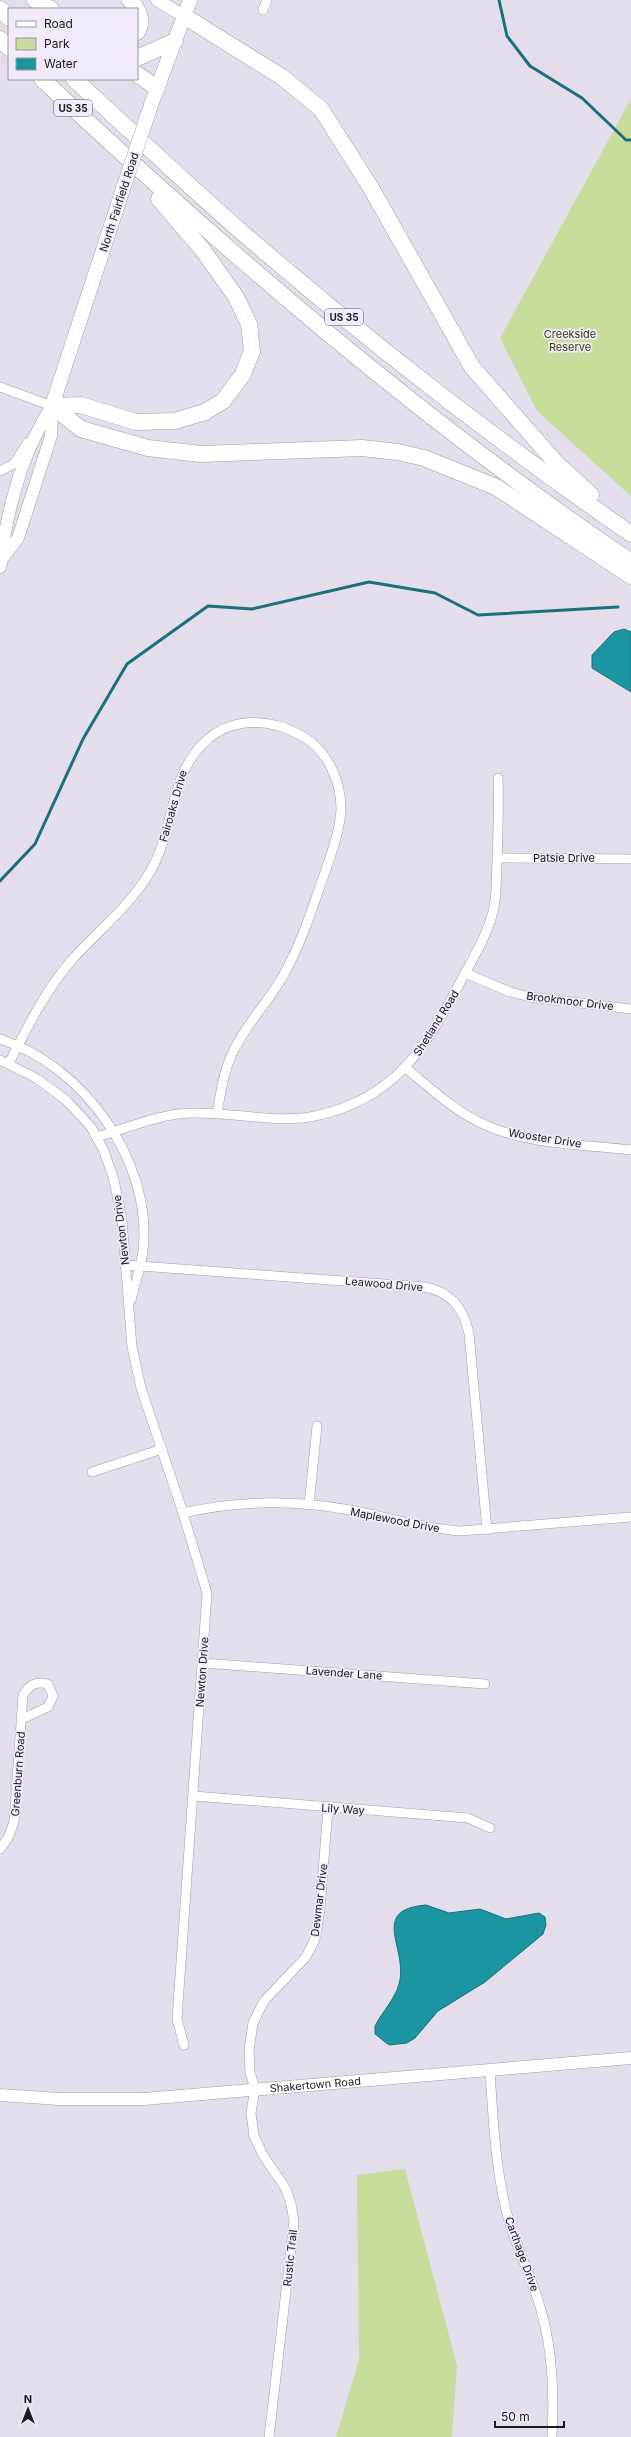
<svg xmlns="http://www.w3.org/2000/svg" width="631" height="2437" font-family="Inter,sans-serif">
<rect width="100%" height="100%" fill="#e4ddec"/>
<g fill="#c8dc9b">
<polygon points="631,99 631,496 537,411 500,338"/>
<polygon points="405,2169 457,2366 452,2437 336,2437 359,2360 357,2175"/>
</g>
<g fill="#1c95a3" stroke="#1c707b">
<polygon points="624,629 631,632 631,692 592,668 592,655 614,632"/>
<path d="M426,1905l23,8 31,-4 26,10 33,-6 6,4 1,8 -3,9 -58,48 -47,29 -23,27 -8,5 -18,2 -14,-11v-8c7,-14 20,-27 24,-42 10,-35 -31,-74 27,-79z"/>
</g>
<g fill="none" stroke-linecap="round" stroke-linejoin="round">
<g stroke="#1c707b" stroke-width="3">
<polyline points="499,0 507,36 530,66 582,98 626,140 631,140"/>
<polyline points="0,881 35,844 83,739 127,664 208,606 252,609 369,582 435,593 478,615 618,607"/>
</g>
<g stroke="#a39caa" stroke-width="10">
<g id="street">
<polyline points="263,10 267,0"/>
<polyline points="0,387 52,406"/>
<polyline points="0,471 14,464 28,442"/>
<polyline points="497,858 631,859"/>
<polyline points="465,973 510,992 530,997 631,1009"/>
<path d="M0,1039c83,26 153,123 143,211 -2,16 -8,34 -12,50"/>
<polyline points="0,1060 36,1078 66,1100 91,1127 104,1151 114,1180 122,1220 132,1347 141,1388 183,1513 207,1593 177,2019 184,2045"/>
<path d="M9,1063c18,-35 35,-70 61,-101 27,-31 60,-55 81,-92 25,-43 17,-97 57,-131 27,-23 65,-20 94,-3 25,14 39,44 39,73 -1,22 -10,45 -17,66 -12,34 -23,69 -41,101 -14,25 -35,46 -48,72 -11,20 -14,43 -18,65"/>
<path d="M406,1068c23,19 46,41 73,54 45,23 103,22 152,28"/>
<path d="M97,1137c31,-9 64,-24 97,-24 40,-1 81,11 121,3 82,-17 112,-71 148,-139 12,-22 26,-45 31,-70 3,-15 2,-30 3,-45 1,-28 2,-56 1,-84"/>
<path d="M126,1265l299,22c26,5 38,21 44,46l18,197"/>
<polyline points="92,1472 162,1449"/>
<polyline points="309,1505 317,1426"/>
<path d="M183,1513c55,-13 111,-13 167,-3 37,7 72,18 110,21l171,-14"/>
<polyline points="202,1663 485,1684"/>
<polyline points="194,1796 468,1818 490,1828"/>
<path d="M0,1849l8,-11 6,-16 9,-127c7,-11 13,-14 25,-11l5,12 -5,11 -26,12"/>
<path d="M490,2071c3,46 5,93 16,139 8,34 26,66 35,100 12,42 13,84 11,127"/>
<polyline points="269,2437 294,2222 291,2204 286,2189 263,2155 254,2136 251,2113 255,2089 250,2072 249,2050 253,2023 264,2001 306,1957 315,1939 320,1909 328,1808"/>
</g>
</g>
<g stroke="#a39caa" stroke-width="13">
<g id="secondary">
<polyline points="157,0 184,16"/>
<polyline points="4,556 18,538 51,436 52,407"/>
<path d="M0,567c4,-12 2,-22 5,-34 8,-43 23,-90 47,-127"/>
<path id="s1" d="M0,2095l59,4h85l487,-41"/>
</g>
</g>
<g stroke="#a39caa" stroke-width="15">
<g id="primary">
<polyline points="151,105 190,0"/>
<polyline points="52,406 119,201"/>
</g>
</g>
<g stroke="#a39caa" stroke-width="17">
<g id="highway">
<polyline points="35,0 51,9"/>
<path d="M130,0c9,10 14,20 7,32"/>
<polyline points="0,9 9,18"/>
<polyline points="184,16 282,77 321,109 371,188 472,367 557,464 591,495"/>
<polyline points="0,39 9,48"/>
<polyline points="137,58 175,41"/>
<polyline points="137,74 157,88"/>
<path d="M42,79c185,174 378,340 589,483"/>
<path d="M74,79c57,52 113,106 171,156 123,106 253,207 386,299"/>
<polyline points="52,406 81,429 148,448 201,454 362,448 398,452 424,458 496,487 631,576"/>
<polyline points="52,406 81,405 136,422 175,421 205,412 223,401 243,374 252,351 249,324 236,297 202,249 159,199"/>
</g>
</g>
<use href="#street" stroke="#fff" stroke-width="9"/>
<use href="#secondary" stroke="#fff" stroke-width="12"/>
<use href="#primary" stroke="#fff" stroke-width="14"/>
<use href="#highway" stroke="#fff" stroke-width="16"/>
<g stroke="#a39caa" stroke-width="15" stroke-linecap="butt">
<polyline id="primary-bridge" points="119,201 151,105"/>
</g>
<use href="#primary-bridge" stroke="#fff" stroke-width="14"/>
</g>
<g text-anchor="middle" stroke-width="3.5" stroke-linejoin="round" paint-order="stroke">
<g fill="#f2eaf9" stroke="#5c5760" stroke-width="1">
<rect x="54" y="100" width="38" height="16" rx="3"/>
<rect x="325" y="309" width="38" height="16" rx="3"/>
</g>
<g font-size="10" font-weight="bold" fill="#1b181e">
<text x="73" y="112">US 35</text>
<text x="344" y="321">US 35</text>
</g>
<g font-size="11" fill="#1b181e" stroke="#f2eaf9">
<text transform="translate(119 202) rotate(-72)" y="4">North Fairfield Road</text>
<text transform="translate(173 806) rotate(-74)" y="4">Fairoaks Drive</text>
<text x="564" y="862">Patsie Drive</text>
<text transform="translate(570 1001) rotate(7)" y="4">Brookmoor Drive</text>
<text transform="translate(436 1023) rotate(-58)" y="4">Shetland Road</text>
<text transform="translate(545 1138) rotate(9)" y="4">Wooster Drive</text>
<text transform="translate(121 1230) rotate(-97)" y="4">Newton Drive</text>
<text transform="translate(384 1284) rotate(5)" y="4">Leawood Drive</text>
<text transform="translate(395 1520) rotate(11)" y="4">Maplewood Drive</text>
<text transform="translate(202 1672) rotate(-86)" y="4">Newton Drive</text>
<text transform="translate(344 1673) rotate(4)" y="4">Lavender Lane</text>
<text transform="translate(18 1774) rotate(-86)" y="4">Greenburn Road</text>
<text transform="translate(343 1809) rotate(4)" y="4">Lily Way</text>
<text transform="translate(319 1900) rotate(-83)" y="4">Dewmar Drive</text>
<text dy="4" stroke="none"><textPath href="#s1" startOffset="316">Shakertown Road</textPath></text>
<text transform="translate(522 2254) rotate(70)" y="4">Carthage Drive</text>
<text transform="translate(290 2258) rotate(-84)" y="4">Rustic Trail</text>
</g>
<g font-size="11" fill="#34410a" stroke="#f2eaf9">
<text x="570" y="338">Creekside<tspan x="570" dy="13">Reserve</tspan></text>
</g>
</g>
<rect x="8" y="8" width="130" height="72" fill="#f2eaf9" stroke="#9c96a1"/>
<rect x="16" y="21" width="20" height="6" fill="#ffffff" stroke="#9c96a1"/>
<text x="44" y="28" font-size="12" fill="#1b181e">Road</text>
<rect x="16" y="38" width="20" height="12" fill="#c8dc9b" stroke="#9c96a1"/>
<text x="44" y="48" font-size="12" fill="#1b181e">Park</text>
<rect x="16" y="58" width="20" height="12" fill="#1c95a3" stroke="#9c96a1"/>
<text x="44" y="68" font-size="12" fill="#1b181e">Water</text>
<g transform="translate(28 2409)" stroke="#f2eaf9" stroke-width="3" paint-order="stroke">
<path d="M0-3L7 15L0 10L-7 15Z" fill="#1b181e"/>
<text y="-6" font-size="11" font-weight="bold" text-anchor="middle" fill="#1b181e">N</text>
</g>
<path d="M495 2421v6h69v-6" fill="none" stroke="#1b181e" stroke-width="2"/>
<text x="501" y="2421" font-size="12" fill="#1b181e" stroke="#f2eaf9" stroke-width="3" paint-order="stroke">50 m</text>
</svg>
